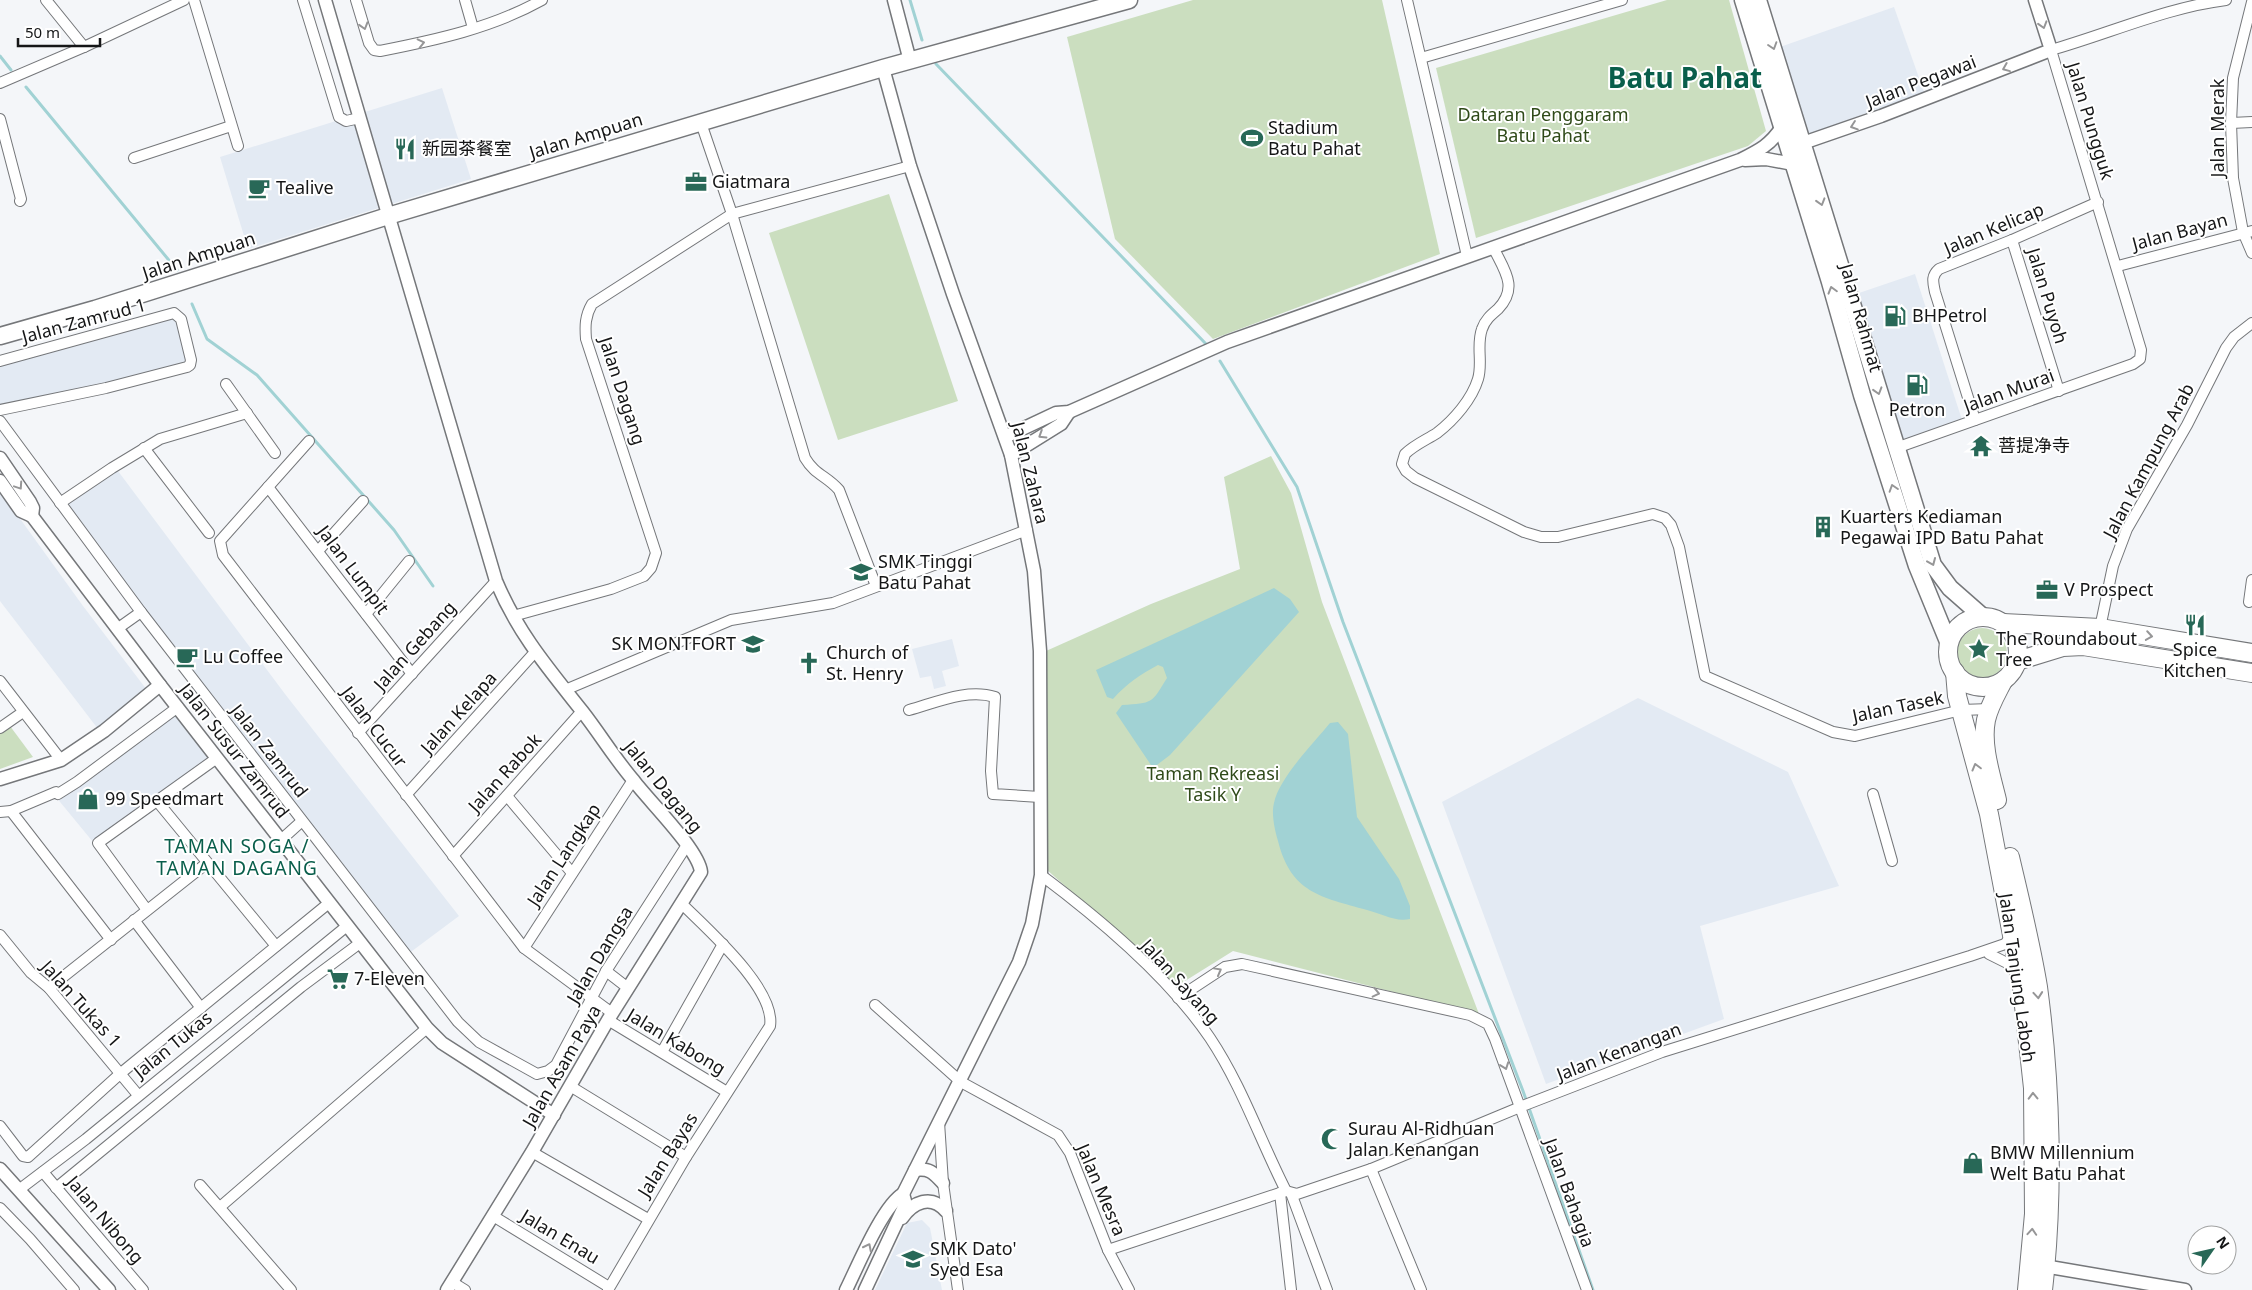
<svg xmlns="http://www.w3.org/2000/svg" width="2252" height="1290" font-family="'Noto Sans','Noto Sans SC',sans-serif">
<rect width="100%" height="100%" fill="#f4f6f9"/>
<g fill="#e3eaf3">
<polygon points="1894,7 1924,92 1807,135 1780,47"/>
<polygon points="442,88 471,179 248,249 220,157"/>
<polygon points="1915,274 1962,420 1900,442 1856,294"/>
<polygon points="173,309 179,311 185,317 196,361 194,368 188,371 0,413 0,358"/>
<polygon points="112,463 285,694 459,916 404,957 55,503"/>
<polygon points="0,491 83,606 153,698 105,738 0,601"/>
<polygon points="952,639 959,666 942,671 946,686 934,689 931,676 920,678 912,649"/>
<polygon points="1638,698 1788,772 1839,886 1700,926 1724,1019 1546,1084 1442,802"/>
<polygon points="170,708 214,765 98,848 56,797 103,758"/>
<polygon points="922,1220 930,1228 942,1290 875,1290 907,1223"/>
</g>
<g fill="#cbdebf">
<polygon points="1193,0 1382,0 1440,254 1213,339 1115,239 1067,37"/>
<polygon points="1667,0 1729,0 1766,131 1748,146 1476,238 1436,68"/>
<polygon points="889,194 958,401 838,440 769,233"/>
<polygon points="1271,456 1291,493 1322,602 1479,1014 1233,951 1177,986 1046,869 1046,651 1151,604 1240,569 1224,477"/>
<circle cx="1982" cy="653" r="25"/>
<polygon points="10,726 33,757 0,769 0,733"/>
</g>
<g fill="#a1d2d4">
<path d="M1274,588l16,11 9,13 -129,143 -17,13 -37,-55 6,-8c31,-2 29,-1 45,-27l-4,-11 -5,-2c-17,9 -32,19 -45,34l-6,-2 -11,-27z"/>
<path d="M1338,722l10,12 9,83 42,62 11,27v13c-16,3 -27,-5 -43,-9 -46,-13 -76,-17 -89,-69 -3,-10 -7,-27 -4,-38 5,-25 39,-59 56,-80z"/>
</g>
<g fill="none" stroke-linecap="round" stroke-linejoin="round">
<g stroke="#a1d2d4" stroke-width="3">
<polyline points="910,0 922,40"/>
<polyline points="0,56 11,70"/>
<polyline points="936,64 1207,345"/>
<polyline points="26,87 177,270"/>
<polyline points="192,304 207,339 257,375 394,530 433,586"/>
<polyline points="1220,361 1297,487 1343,622 1523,1091 1593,1290"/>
</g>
<g stroke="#75777a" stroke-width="12">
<g id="minor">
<polyline points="46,0 84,47"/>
<polyline points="194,0 238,146"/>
<polyline points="303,0 339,117 346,121 360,118"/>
<path d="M356,0l13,43 5,7 6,1c56,-11 112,-23 162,-51"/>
<polyline points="465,0 473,28"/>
<polyline points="1407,0 1467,256"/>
<polyline points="2252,2 2233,78 2231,123 2233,178 2243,232 2252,253"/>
<polyline points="1421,58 1622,0"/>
<polyline points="0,83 84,47 184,0"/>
<polyline points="0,119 21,199 20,201"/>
<path d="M701,123l31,91 73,244c10,17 22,18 34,32l37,96"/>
<polyline points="2231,123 2252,122"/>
<polyline points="134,158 231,126"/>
<polyline points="2012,240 2059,391"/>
<path d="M1493,247c11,23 26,40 5,62 -7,6 -13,11 -16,20 -6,16 1,34 -4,50 -6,20 -24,41 -41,54 -11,7 -23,12 -32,21l-3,10 4,7 9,7 109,54 17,5h17l95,-23 12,4 6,7 8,22 26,129 128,56 22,4 106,-26 29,-1"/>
<polyline points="2118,266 2252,231"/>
<polyline points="0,361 174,313 181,319 191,360 190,365 187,367 106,388 0,410"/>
<polyline points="226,384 275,453"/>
<path d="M1975,420l-40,-128c-2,-10 -4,-16 4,-23l73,-29 86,-38"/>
<polyline points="0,421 141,612 458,1022 479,1042 537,1074 548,1071 556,1065 606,971 687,845"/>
<polyline points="309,441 220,541 223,555 524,948 612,1013"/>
<polyline points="144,448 209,533"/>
<path d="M1896,448l237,-84 7,-5 1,-9 -90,-300c57,-16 117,-43 175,-50"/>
<polyline points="268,487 412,674"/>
<polyline points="60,503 112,468 160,439 247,413"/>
<polyline points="318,551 363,501"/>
<polyline points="2249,602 2252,580"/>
<polyline points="366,614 409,561"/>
<path d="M513,616l98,-27 33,-13 7,-8 5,-15 -70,-214c-1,-13 -1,-23 6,-35l140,-90 178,-48"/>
<polyline points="2100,628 2113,566 2127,529 2187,425 2226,348 2234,337 2252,323"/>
<polyline points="117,629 141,612"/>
<polyline points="0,681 61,760"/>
<polyline points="565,690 731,620 833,603 1027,530"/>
<path d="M909,710c26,-7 58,-22 86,-13l-4,74 2,23 47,3"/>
<polyline points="0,728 23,712"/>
<polyline points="358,733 496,581"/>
<polyline points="1873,794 1892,861"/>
<polyline points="406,795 535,652"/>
<polyline points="507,796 572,873"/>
<polyline points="157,801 276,946"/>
<polyline points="11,811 111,940"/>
<polyline points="0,812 11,811 56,792 58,794 77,782 178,707"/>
<polyline points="282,839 302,821"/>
<polyline points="453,856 582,711"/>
<path d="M1041,875c60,45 127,101 169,163 32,48 50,102 76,153"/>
<polyline points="147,910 98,843 217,758"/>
<polyline points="134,920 201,1008"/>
<polyline points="0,935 31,973 49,988 138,1095"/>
<polyline points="524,948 633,780"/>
<polyline points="1989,954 2007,963 2017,972"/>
<polyline points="606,971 628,988"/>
<polyline points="49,988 207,863"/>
<polyline points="1178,998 1225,967 1242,964 1470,1015 1488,1024 1495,1039 1587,1290"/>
<polyline points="875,1005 961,1082 1058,1135 1070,1153 1108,1250 1129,1290"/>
<polyline points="608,1020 727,1092"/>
<polyline points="662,1052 723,944"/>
<polyline points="570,1086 686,1157"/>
<polyline points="939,1122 943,1183 958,1290"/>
<polyline points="0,1126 23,1156 28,1157 121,1073 329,903"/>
<polyline points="532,1152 648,1219"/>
<polyline points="1371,1169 1421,1290"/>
<polyline points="43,1172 143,1290"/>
<polyline points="200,1185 291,1290"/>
<polyline points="56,1188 301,987 360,943"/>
<polyline points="20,1189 86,1139 347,926"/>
<polyline points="1286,1191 1297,1194 1371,1169 1525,1105 1662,1052 1970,956 2005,944 2012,935"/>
<polyline points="1280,1193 1291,1290"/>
<polyline points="1291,1193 1327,1290"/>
<polyline points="220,1207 427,1028"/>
<polyline points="0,1208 30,1239 74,1290"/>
<polyline points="493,1216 609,1287"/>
<polyline points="1108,1250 1286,1191"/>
<polyline points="452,1282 465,1290"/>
<path d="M608,1290l78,-133 84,-131c6,-37 -63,-97 -88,-122"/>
</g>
</g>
<g stroke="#75777a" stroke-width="15">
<g id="tertiary">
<path d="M325,0l171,581c22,52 51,86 86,130 18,23 33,48 52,70 15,20 65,69 67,91l-93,148 -76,132 -85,138"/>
<polyline points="894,0 910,61"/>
<polyline points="883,68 910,166 953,294 1011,455 1034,571 1040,651 1041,875 1032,924 1019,962 903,1194"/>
<polyline points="1803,143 1881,116 2051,50 2035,0"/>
<polyline points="1745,160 1766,159 1793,164"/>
<path d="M1005,437l51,-24 13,-1 158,-70 513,-182c20,-10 30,-15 42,-33"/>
<polyline points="1011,455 1061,424 1069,412"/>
<polyline points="0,458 30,502 33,508 32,516"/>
<polyline points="0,481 21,511 32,516"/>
<polyline points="32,516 160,685 427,1028 442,1043 554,1115"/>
<polyline points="0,779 61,760 104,731 160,685"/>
<polyline points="0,1169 109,1290"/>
<path d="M915,1170c14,-2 18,2 28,13"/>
<path d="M902,1218c11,-16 29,-24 44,-7"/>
<polyline points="2038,1265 2185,1290"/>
<path d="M846,1290c11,-22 37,-85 57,-96"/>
<polyline points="865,1290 903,1209 905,1201 903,1194"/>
</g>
</g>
<g stroke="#75777a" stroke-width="19">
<g id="primary">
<polyline points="1743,0 1830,282 1862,395 1917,566 1949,644"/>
<polyline points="1758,0 1933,565 1950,588 1983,617"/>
<polyline points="0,336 95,309 388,216 883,68 1129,0"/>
</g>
</g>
<g stroke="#75777a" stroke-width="20">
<g id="trunk">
<circle cx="1983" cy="652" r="35"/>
<polyline points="2003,623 2100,628 2252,653"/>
<polyline points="2017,661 2063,647 2083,646 2252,673"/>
<polyline points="1955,672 1957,696 1989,814 2022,988 2033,1088 2034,1214 2027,1290"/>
<path d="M1997,800c-6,-25 -16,-55 -11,-80 3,-14 11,-27 17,-39"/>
<path d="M2010,857c10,43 21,87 28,130 13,97 16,206 5,303"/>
</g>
</g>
<use href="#minor" stroke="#fff" stroke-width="10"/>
<use href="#tertiary" stroke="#fff" stroke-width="12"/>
<use href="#primary" stroke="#fff" stroke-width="16"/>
<use href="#trunk" stroke="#fff" stroke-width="18"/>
</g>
<defs><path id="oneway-chevron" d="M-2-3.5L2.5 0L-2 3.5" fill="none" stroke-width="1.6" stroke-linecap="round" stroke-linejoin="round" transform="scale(1.25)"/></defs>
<g stroke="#969697">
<use href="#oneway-chevron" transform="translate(2043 25) rotate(73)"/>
<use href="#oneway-chevron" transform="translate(364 26) rotate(73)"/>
<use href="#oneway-chevron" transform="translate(421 43) rotate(-13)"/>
<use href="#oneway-chevron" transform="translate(1773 46) rotate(72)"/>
<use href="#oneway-chevron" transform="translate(2006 68) rotate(158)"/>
<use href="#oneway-chevron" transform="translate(1854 126) rotate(161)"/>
<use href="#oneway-chevron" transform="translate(1821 202) rotate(73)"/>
<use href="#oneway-chevron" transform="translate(1832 290) rotate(-106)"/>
<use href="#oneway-chevron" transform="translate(1878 391) rotate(73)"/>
<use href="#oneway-chevron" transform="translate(1042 435) rotate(148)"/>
<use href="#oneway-chevron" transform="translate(19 486) rotate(56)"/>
<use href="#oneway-chevron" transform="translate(1893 488) rotate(-108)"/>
<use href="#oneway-chevron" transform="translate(1932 562) rotate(67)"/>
<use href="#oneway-chevron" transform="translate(2149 636) rotate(9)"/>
<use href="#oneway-chevron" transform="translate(1976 767) rotate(-105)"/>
<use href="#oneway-chevron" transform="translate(1218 971) rotate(-29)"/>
<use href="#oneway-chevron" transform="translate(1376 993) rotate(13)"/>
<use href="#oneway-chevron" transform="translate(2038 995) rotate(85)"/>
<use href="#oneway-chevron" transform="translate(1505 1066) rotate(70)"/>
<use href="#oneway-chevron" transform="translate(2033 1096) rotate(-91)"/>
<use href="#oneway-chevron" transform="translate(2032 1232) rotate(-86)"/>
<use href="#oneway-chevron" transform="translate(868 1247) rotate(-63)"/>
</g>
<defs>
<g id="stadium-bare" transform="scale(1.725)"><path d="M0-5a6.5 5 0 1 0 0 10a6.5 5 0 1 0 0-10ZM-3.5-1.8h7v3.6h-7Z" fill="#286857" stroke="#fff" stroke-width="2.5" paint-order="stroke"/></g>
<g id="restaurant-bare" transform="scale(1.725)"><path d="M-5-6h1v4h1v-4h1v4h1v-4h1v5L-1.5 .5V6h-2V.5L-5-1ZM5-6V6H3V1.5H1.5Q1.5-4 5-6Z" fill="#286857" stroke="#fff" stroke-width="2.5" paint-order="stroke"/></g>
<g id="office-bare" transform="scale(1.725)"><path d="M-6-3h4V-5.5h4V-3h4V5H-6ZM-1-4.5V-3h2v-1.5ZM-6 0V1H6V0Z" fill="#286857" stroke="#fff" stroke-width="2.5" paint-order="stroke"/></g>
<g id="cafe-bare" transform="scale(1.725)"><path d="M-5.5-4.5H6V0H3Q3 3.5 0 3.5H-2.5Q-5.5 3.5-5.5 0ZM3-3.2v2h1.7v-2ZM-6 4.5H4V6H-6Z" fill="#286857" stroke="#fff" stroke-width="2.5" paint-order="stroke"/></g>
<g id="fuel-bare" transform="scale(1.725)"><path d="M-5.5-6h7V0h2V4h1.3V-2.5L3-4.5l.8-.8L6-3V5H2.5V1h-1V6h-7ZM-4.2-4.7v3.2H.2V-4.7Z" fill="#286857" stroke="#fff" stroke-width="2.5" paint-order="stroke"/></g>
<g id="temple-bare" transform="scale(1.725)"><path d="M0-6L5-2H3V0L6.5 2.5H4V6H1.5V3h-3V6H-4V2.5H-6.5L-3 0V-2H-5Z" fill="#286857" stroke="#fff" stroke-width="2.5" paint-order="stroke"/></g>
<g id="building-bare" transform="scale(1.725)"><path d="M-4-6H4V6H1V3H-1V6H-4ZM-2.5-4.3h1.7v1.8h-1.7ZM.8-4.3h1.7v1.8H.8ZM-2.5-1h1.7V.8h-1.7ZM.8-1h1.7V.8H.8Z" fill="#286857" stroke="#fff" stroke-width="2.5" paint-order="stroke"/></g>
<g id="school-bare" transform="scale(1.725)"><path d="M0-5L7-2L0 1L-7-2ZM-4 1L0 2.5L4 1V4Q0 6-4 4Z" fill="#286857" stroke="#fff" stroke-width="2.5" paint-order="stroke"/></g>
<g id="sight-bare" transform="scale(1.725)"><path d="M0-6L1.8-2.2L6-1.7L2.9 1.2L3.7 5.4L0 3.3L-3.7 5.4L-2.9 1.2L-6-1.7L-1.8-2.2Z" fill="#286857" stroke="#fff" stroke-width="2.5" paint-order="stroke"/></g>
<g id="church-bare" transform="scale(1.725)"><path d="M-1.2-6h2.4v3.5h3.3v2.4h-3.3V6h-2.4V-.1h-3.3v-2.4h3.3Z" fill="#286857" stroke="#fff" stroke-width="2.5" paint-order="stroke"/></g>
<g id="shop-bare" transform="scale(1.725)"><path d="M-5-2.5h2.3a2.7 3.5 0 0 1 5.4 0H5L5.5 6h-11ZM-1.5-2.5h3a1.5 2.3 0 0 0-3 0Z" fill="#286857" stroke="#fff" stroke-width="2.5" paint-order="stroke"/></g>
<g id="supermarket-bare" transform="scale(1.725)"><path d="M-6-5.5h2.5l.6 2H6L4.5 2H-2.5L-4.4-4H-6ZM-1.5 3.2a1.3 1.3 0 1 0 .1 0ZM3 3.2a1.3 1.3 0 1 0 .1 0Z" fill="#286857" stroke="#fff" stroke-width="2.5" paint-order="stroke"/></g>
<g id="mosque-bare" transform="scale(1.725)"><path d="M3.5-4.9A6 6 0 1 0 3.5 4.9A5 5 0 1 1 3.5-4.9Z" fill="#286857" stroke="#fff" stroke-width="2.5" paint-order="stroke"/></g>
</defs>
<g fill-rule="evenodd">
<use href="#stadium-bare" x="1252" y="138"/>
<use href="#restaurant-bare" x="405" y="149"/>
<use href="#office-bare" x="696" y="182"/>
<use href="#cafe-bare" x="259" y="188"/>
<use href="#fuel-bare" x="1895" y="316"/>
<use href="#fuel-bare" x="1917" y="385"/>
<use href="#temple-bare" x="1981" y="446"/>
<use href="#building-bare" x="1823" y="527"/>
<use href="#school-bare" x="861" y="572"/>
<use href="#office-bare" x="2047" y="590"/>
<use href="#restaurant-bare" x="2195" y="625"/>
<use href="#school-bare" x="753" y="644"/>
<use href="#sight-bare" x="1979" y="649"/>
<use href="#cafe-bare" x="187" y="657"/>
<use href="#church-bare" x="809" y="663"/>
<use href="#shop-bare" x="88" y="799"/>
<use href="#supermarket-bare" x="338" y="979"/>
<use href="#mosque-bare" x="1332" y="1139"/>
<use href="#shop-bare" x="1973" y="1163"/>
<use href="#school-bare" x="913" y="1259"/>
</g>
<g text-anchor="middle" stroke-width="4" stroke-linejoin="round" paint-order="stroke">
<g font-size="18" fill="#151617" stroke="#fff">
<text transform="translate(1921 82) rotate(-21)" y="6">Jalan Pegawai</text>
<text transform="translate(2090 121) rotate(73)" y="6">Jalan Pungguk</text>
<text transform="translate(2218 128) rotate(-90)" y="6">Jalan Merak</text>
<text transform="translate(586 136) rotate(-17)" y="6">Jalan Ampuan</text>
<text transform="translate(1994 229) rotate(-23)" y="6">Jalan Kelicap</text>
<text transform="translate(2180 232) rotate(-15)" y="6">Jalan Bayan</text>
<text transform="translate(199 256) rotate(-18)" y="6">Jalan Ampuan</text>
<text transform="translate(2047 296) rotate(73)" y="6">Jalan Puyoh</text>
<text transform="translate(1861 318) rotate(74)" y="6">Jalan Rahmat</text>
<text transform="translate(84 321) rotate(-15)" y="6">Jalan Zamrud 1</text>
<text transform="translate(622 391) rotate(72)" y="6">Jalan Dagang</text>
<text transform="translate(2009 391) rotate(-20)" y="6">Jalan Murai</text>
<text transform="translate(2149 461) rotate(-62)" y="6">Jalan Kampung Arab</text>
<text transform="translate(1030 473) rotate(76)" y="6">Jalan Zahara</text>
<text transform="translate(353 570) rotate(53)" y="6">Jalan Lumpit</text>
<text transform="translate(415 646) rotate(-48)" y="6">Jalan Gebang</text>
<text transform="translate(1898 707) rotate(-12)" y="6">Jalan Tasek</text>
<text transform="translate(459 713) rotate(-48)" y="6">Jalan Kelapa</text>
<text transform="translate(374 727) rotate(53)" y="6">Jalan Cucur</text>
<text transform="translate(234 751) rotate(52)" y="6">Jalan Susur Zamrud</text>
<text transform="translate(269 751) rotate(52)" y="6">Jalan Zamrud</text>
<text transform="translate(505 773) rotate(-48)" y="6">Jalan Rabok</text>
<text transform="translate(663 787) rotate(51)" y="6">Jalan Dagang</text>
<text transform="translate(564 855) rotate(-57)" y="6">Jalan Langkap</text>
<text transform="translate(600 955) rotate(-59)" y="6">Jalan Dangsa</text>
<text transform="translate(2017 978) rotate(82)" y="6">Jalan Tanjung Laboh</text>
<text transform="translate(1180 982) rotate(48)" y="6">Jalan Sayang</text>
<text transform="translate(81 1004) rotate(48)" y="6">Jalan Tukas 1</text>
<text transform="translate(676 1042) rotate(31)" y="6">Jalan Kabong</text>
<text transform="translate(173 1045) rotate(-39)" y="6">Jalan Tukas</text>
<text transform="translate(1619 1052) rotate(-21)" y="6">Jalan Kenangan</text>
<text transform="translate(562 1066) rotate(-60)" y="6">Jalan Asam Paya</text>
<text transform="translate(668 1155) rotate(-58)" y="6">Jalan Bayas</text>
<text transform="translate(1101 1190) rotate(67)" y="6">Jalan Mesra</text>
<text transform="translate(1569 1193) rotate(70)" y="6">Jalan Bahagia</text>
<text transform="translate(105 1220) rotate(50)" y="6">Jalan Nibong</text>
<text transform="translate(560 1237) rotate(31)" y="6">Jalan Enau</text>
</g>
<g font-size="18" fill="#2f4a19" stroke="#fff">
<text x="1543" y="121">Dataran Penggaram<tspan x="1543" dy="21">Batu Pahat</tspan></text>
<text x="1213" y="780">Taman Rekreasi<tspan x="1213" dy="21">Tasik Y</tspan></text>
</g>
<g font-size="18" fill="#151617" stroke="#fff" text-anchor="start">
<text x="1268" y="134">Stadium<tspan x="1268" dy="21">Batu Pahat</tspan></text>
<text x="422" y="155">新园茶餐室</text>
<text x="712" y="188">Giatmara</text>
<text x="276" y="194">Tealive</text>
<text x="1912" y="322">BHPetrol</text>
<text x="1917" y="416" text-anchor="middle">Petron</text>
<text x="1998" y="452">菩提净寺</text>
<text x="1840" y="523">Kuarters Kediaman<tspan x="1840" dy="21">Pegawai IPD Batu Pahat</tspan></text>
<text x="878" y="568">SMK Tinggi<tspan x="878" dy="21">Batu Pahat</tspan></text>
<text x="2064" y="596">V Prospect</text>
<text x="1996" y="645">The Roundabout<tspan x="1996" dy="21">Tree</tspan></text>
<text x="736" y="650" text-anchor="end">SK MONTFORT</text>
<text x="2195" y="656" text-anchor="middle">Spice<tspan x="2195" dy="21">Kitchen</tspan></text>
<text x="826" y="659">Church of<tspan x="826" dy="21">St. Henry</tspan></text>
<text x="203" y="663">Lu Coffee</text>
<text x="105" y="805">99 Speedmart</text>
<text x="354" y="985">7-Eleven</text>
<text x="1348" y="1135">Surau Al-Ridhuan<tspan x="1348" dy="21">Jalan Kenangan</tspan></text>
<text x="1990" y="1159">BMW Millennium<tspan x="1990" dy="21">Welt Batu Pahat</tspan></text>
<text x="930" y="1255">SMK Dato'<tspan x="930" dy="21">Syed Esa</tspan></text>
</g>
<g font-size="19" letter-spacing="1" fill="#095e4b" stroke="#fff">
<text x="237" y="853">TAMAN SOGA /<tspan x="237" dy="22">TAMAN DAGANG</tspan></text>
</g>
<g font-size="28" font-weight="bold" fill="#095e4b" stroke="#fff">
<text x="1685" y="88">Batu Pahat</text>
</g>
</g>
<g transform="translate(2212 1250) rotate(56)"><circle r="24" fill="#ffffff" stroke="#a1a2a2"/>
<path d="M0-4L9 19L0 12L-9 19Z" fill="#286857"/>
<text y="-8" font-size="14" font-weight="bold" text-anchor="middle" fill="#151617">N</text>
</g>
<path d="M18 38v8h82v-8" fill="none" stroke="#151617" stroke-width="2.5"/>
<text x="25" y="38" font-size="15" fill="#151617" stroke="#ffffff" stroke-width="4" paint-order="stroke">50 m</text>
</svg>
